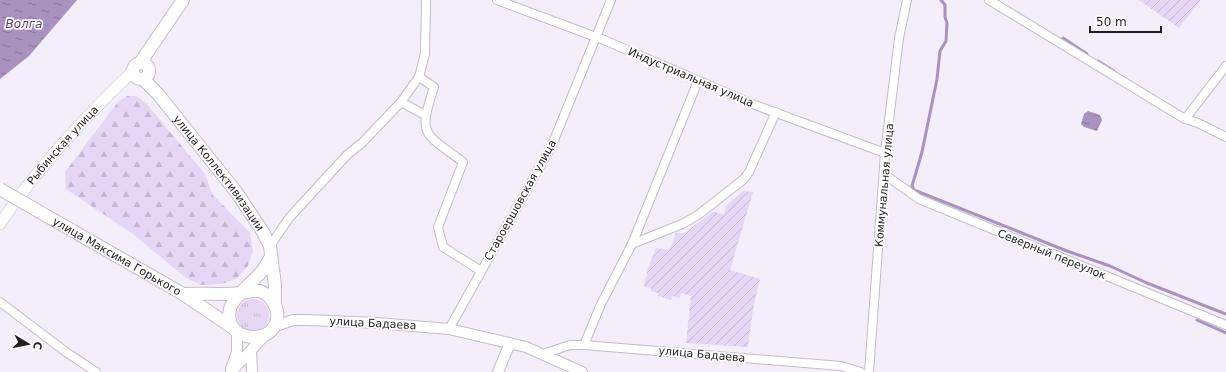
<svg xmlns="http://www.w3.org/2000/svg" width="1226" height="372" font-family="'DejaVu Sans',sans-serif">
<defs>
<pattern id="grass-tufts" width="24" height="20" patternUnits="userSpaceOnUse"><rect width="24" height="20" fill="#e6d6f5"/><path d="M3 7l-1-3M5 7V3M7 7l1-3M15 17l-1-3M17 17v-4M19 17l1-3" fill="none" stroke="#c5b7d2"/></pattern>
<pattern id="forest-firs" width="22" height="20" patternUnits="userSpaceOnUse"><rect width="22" height="20" fill="#e6d6f5"/><path d="M5 1l3.5 6h-7zM16 11l3.5 6h-7z" fill="#c5b7d2"/></pattern>
<pattern id="garden-furrows" width="10" height="10" patternUnits="userSpaceOnUse"><rect width="10" height="10" fill="#e6d6f5"/><path d="M-1 1l2-2M0 10L10 0M9 11l2-2" fill="none" stroke="#c5b7d2"/></pattern>
<pattern id="water-ripples" width="26" height="14" patternUnits="userSpaceOnUse"><rect width="26" height="14" fill="#aa92bf"/><path d="M2 4q2-2 4 0t4 0M15 11q2-2 4 0t4 0" fill="none" stroke="#8a779b"/></pattern>
</defs>
<rect width="100%" height="100%" fill="#f4edfa"/>
<circle fill="url(#grass-tufts)" cx="253" cy="315" r="16"/>
<polygon fill="url(#forest-firs)" points="127,96 136,96 146,103 205,174 212,194 250,233 253,251 248,266 236,279 222,284 201,285 186,278 133,234 66,189 65,172 118,102"/>
<g fill="url(#garden-furrows)">
<polygon points="1139,0 1201,0 1179,28"/>
<polygon points="743,191 753,192 730,270 760,279 753,309 748,347 686,343 691,296 681,293 680,298 672,296 671,300 658,296 658,293 651,291 651,288 644,286 648,268 656,248 669,250 676,233 684,233 713,212 724,214 726,206"/>
</g>
<g fill="url(#water-ripples)">
<polygon points="0,0 77,0 29,56 0,79"/>
<polygon points="1088,111 1100,115 1102,120 1097,131 1084,127 1081,124 1084,114"/>
</g>
<g fill="none" stroke-linecap="round" stroke-linejoin="round">
<g stroke="#aa92bf" stroke-width="3">
<polyline points="941,0 945,5 945,17 947,23 946,41 940,51 937,79 922,152 912,186 914,190 1067,251 1110,266 1147,283 1226,314"/>
<polyline points="1063,38 1087,54"/>
<polyline points="1098,61 1114,71"/>
<polyline points="1197,320 1226,333"/>
</g>
<g stroke="#c3bdc9" stroke-width="10">
<g id="minor">
<polyline points="497,0 604,40 755,105 885,153"/>
<polyline points="989,0 1185,119 1198,123 1226,137"/>
<path d="M419,77l15,10c-16,49 -11,45 29,75l-25,65 5,20 38,24"/>
<polyline points="401,102 425,115"/>
<polyline points="1185,119 1226,66"/>
<polyline points="884,174 919,199 1226,325"/>
<polyline points="632,244 682,224 698,215 744,179 749,172 776,112"/>
<polyline points="270,246 289,218 347,155 363,142 401,102 419,77 425,54 426,0"/>
<polyline points="0,302 66,352 96,372"/>
<polyline points="449,329 552,145 611,0"/>
<polyline points="584,345 601,304 632,244 698,81"/>
<polyline points="543,354 570,345 584,345 841,366 861,372"/>
<polyline points="869,372 885,153 899,38 907,0"/>
</g>
</g>
<g stroke="#c3bdc9" stroke-width="12">
<g id="tertiary">
<polyline points="273,327 293,320 307,320 377,323 449,329 526,347 582,372"/>
<polyline points="251,351 252,372"/>
<polyline points="231,369 237,352 237,332"/>
<polyline points="231,372 265,335"/>
<polyline points="498,372 510,343"/>
</g>
</g>
<g stroke="#c3bdc9" stroke-width="12">
<g id="secondary">
<path id="s1" d="M0,224c36,-55 85,-107 133,-153"/>
</g>
</g>
<g stroke="#c3bdc9" stroke-width="14">
<g id="primary">
<circle cx="141" cy="71" r="8"/>
<polyline points="140,63 183,0"/>
<path id="s2" d="M143,79l15,15 79,99 26,39 7,14 5,39v21"/>
<path id="s3" d="M38,211l145,83 50,34"/>
<path d="M183,294c19,-1 40,1 59,-1 6,-1 11,-3 18,-2 8,3 15,11 17,20 5,36 -55,34 -47,-2 2,-11 25,-29 33,-39 3,-4 5,-9 8,-13"/>
</g>
</g>
<use href="#minor" stroke="#fff" stroke-width="8"/>
<use href="#tertiary" stroke="#fff" stroke-width="10"/>
<use href="#secondary" stroke="#fff" stroke-width="11"/>
<use href="#primary" stroke="#fff" stroke-width="12"/>
<g stroke="#c3bdc9" stroke-width="14" stroke-linecap="butt">
<polyline id="primary-bridge" points="0,189 38,211"/>
</g>
<use href="#primary-bridge" stroke="#fff" stroke-width="12"/>
</g>
<g text-anchor="middle" stroke-width="3.5" stroke-linejoin="round" paint-order="stroke">
<g font-size="11" fill="#201d22" stroke="#fff">
<text transform="translate(691 77) rotate(23)" y="4">Индустриальная улица</text>
<text dy="4" stroke="none"><textPath href="#s1" startOffset="101">Рыбинская улица</textPath></text>
<text dy="4" stroke="none"><textPath href="#s2" startOffset="121">улица Коллективизации</textPath></text>
<text transform="translate(884 185) rotate(-85)" y="4">Коммунальная улица</text>
<text transform="translate(520 200) rotate(-61)" y="4">Староершовская улица</text>
<text transform="translate(1052 254) rotate(22)" y="4">Северный переулок</text>
<text dy="4" stroke="none"><textPath href="#s3" startOffset="91">улица Максима Горького</textPath></text>
<text transform="translate(373 323) rotate(3)" y="4">улица Бадаева</text>
<text transform="translate(702 354) rotate(5)" y="4">улица Бадаева</text>
</g>
<g font-size="12" font-style="italic" fill="#5b3b75" stroke="#fff">
<text x="24" y="28">Волга</text>
</g>
</g>
<g transform="translate(28 344) rotate(100)" stroke="#ffffff" stroke-width="3" paint-order="stroke">
<path d="M0-3L7 15L0 10L-7 15Z" fill="#201d22"/>
<text y="-6" font-size="11" font-weight="bold" text-anchor="middle" fill="#201d22">С</text>
</g>
<path d="M1090 26v6h71v-6" fill="none" stroke="#201d22" stroke-width="2"/>
<text x="1096" y="26" font-size="12" fill="#201d22" stroke="#ffffff" stroke-width="3" paint-order="stroke">50 m</text>
</svg>
